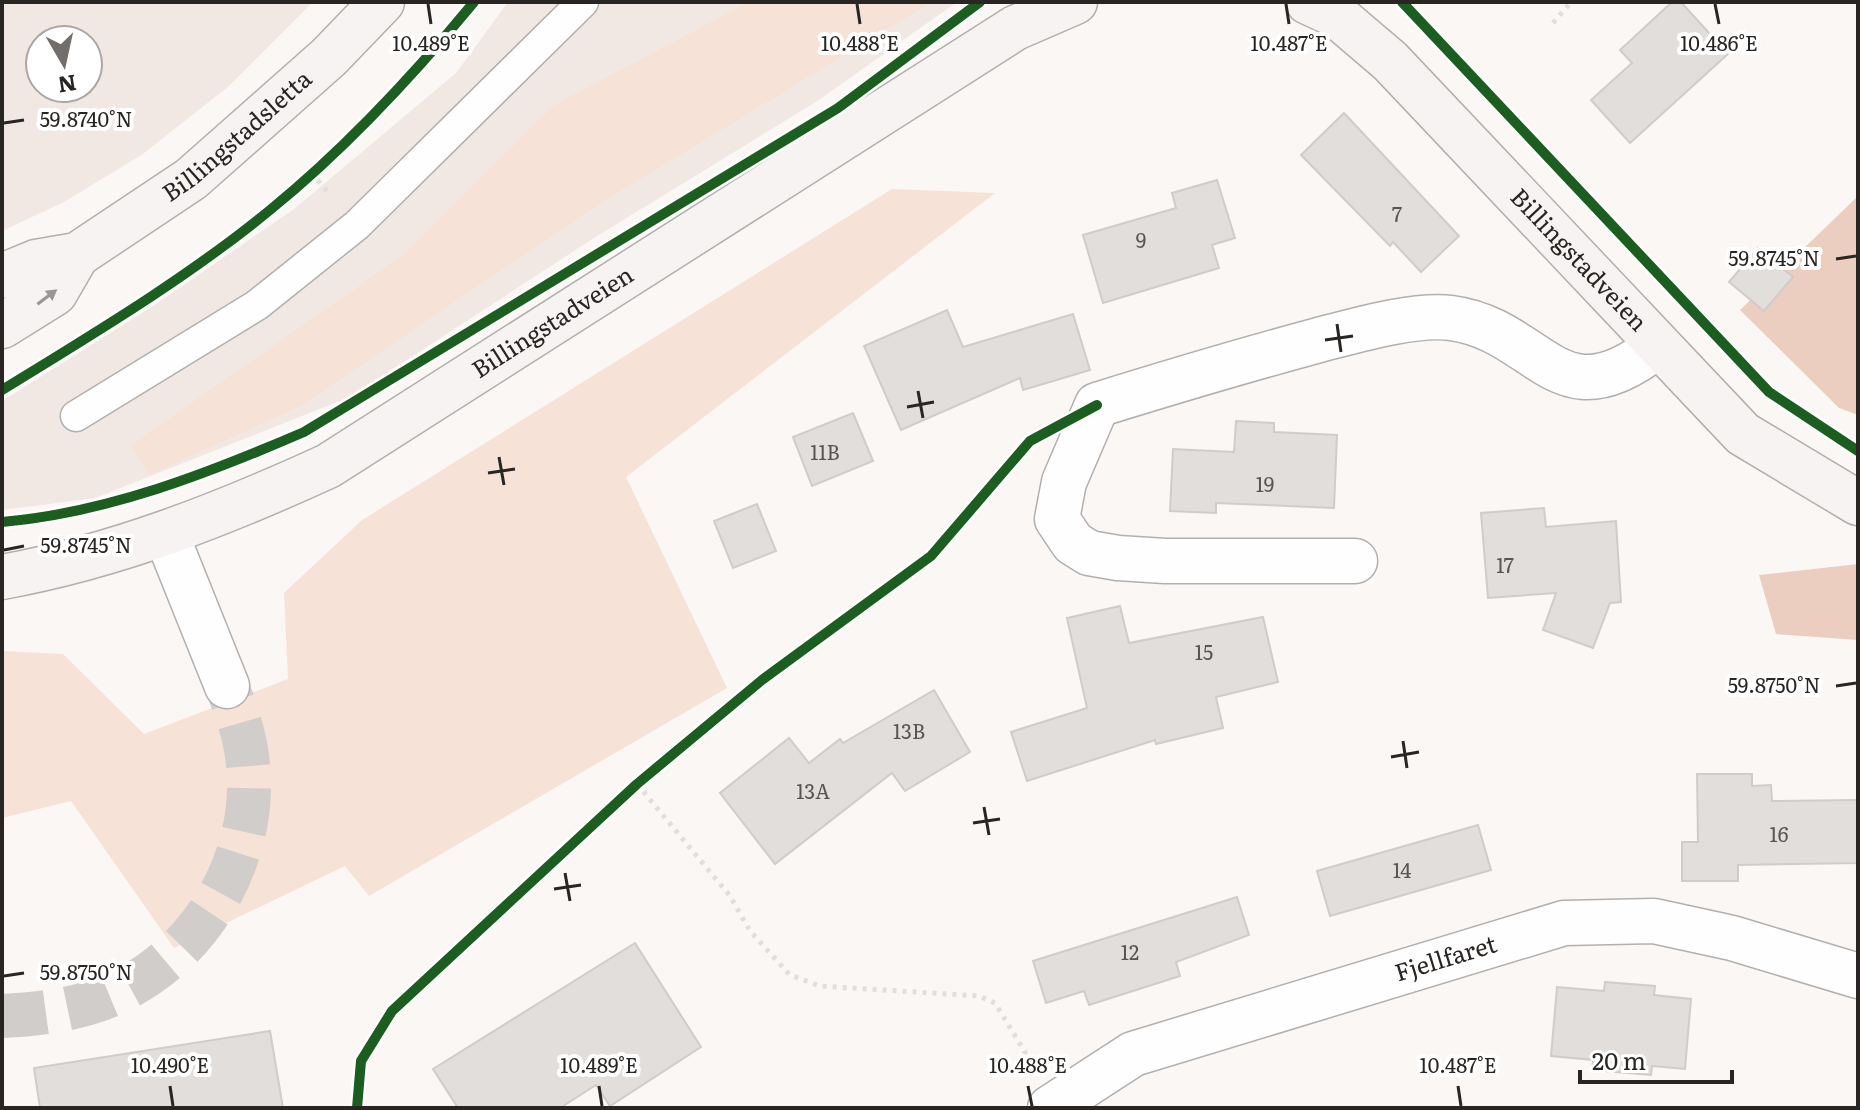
<svg xmlns="http://www.w3.org/2000/svg" width="1860" height="1110" font-family="Literata,serif">
<rect width="100%" height="100%" fill="#fbf7f5"/>
<g fill="#f2e8e3" fill-rule="evenodd">
<path d="M2,2h311l-84,84 -86,68 -79,48 -62,29zM40,40h48v48h-48z"/>
<polygon points="508,2 957,2 819,100 594,238 350,397 95,498 2,510 2,401 153,306 294,209 456,73"/>
</g>
<g fill="#f7e2d7">
<polygon points="749,2 932,2 598,205 301,406 149,475 131,445 399,258 554,105"/>
<polygon points="892,189 995,193 626,477 727,688 369,896 345,866 174,948 71,801 2,818 2,651 63,654 144,734 288,679 284,593 362,520"/>
</g>
<g fill="#ebcebf">
<polygon points="1858,196 1858,415 1839,408 1740,310"/>
<polygon points="1858,564 1858,640 1776,634 1759,575"/>
</g>
<g fill="#e1dedc" stroke="#cfcccb" stroke-width="2">
<polygon points="1672,2 1681,2 1728,54 1630,143 1591,100 1632,63 1620,50"/>
<polygon points="1344,113 1459,236 1421,272 1393,242 1390,246 1301,155"/>
<polygon points="1217,180 1235,238 1212,245 1219,268 1103,303 1083,235 1176,208 1172,193"/>
<polygon points="1758,248 1793,277 1764,311 1729,282"/>
<polygon points="947,310 963,347 1073,314 1090,370 1023,390 1020,378 901,430 864,346"/>
<polygon points="853,413 873,461 812,486 793,437"/>
<polygon points="1236,421 1274,423 1274,432 1337,435 1334,508 1216,503 1216,513 1170,511 1173,449 1234,452"/>
<polygon points="757,504 776,551 733,568 714,521"/>
<polygon points="1544,508 1546,527 1616,521 1621,602 1610,603 1593,648 1543,630 1556,593 1488,598 1481,513"/>
<polygon points="1120,606 1129,643 1263,617 1278,682 1216,697 1223,728 1156,744 1155,740 1027,781 1011,732 1087,708 1067,618"/>
<polygon points="934,690 970,752 905,791 892,773 775,864 720,793 789,738 809,763 840,739 843,743"/>
<polygon points="1697,774 1752,774 1752,786 1771,785 1772,801 1858,800 1858,863 1738,865 1738,881 1682,881 1682,842 1698,842"/>
<polygon points="1478,825 1491,870 1330,916 1317,871"/>
<polygon points="1237,897 1249,935 1176,962 1180,976 1089,1005 1084,991 1046,1003 1033,961"/>
<polygon points="635,943 701,1047 610,1106 596,1085 560,1108 458,1108 433,1069"/>
<polygon points="1605,982 1655,986 1654,995 1691,999 1685,1069 1652,1066 1651,1075 1592,1070 1593,1060 1551,1056 1557,987 1604,991"/>
<polygon points="270,1031 283,1108 40,1108 34,1068"/>
</g>
<g fill="none" stroke-linecap="round" stroke-linejoin="round">
<path stroke="#d1cdcb" stroke-width="44" stroke-dasharray="44 22" stroke-linecap="butt" d="M2,1016c40,-2 81,-7 118,-25 89,-43 145,-148 125,-247 -4,-20 -11,-39 -18,-58"/>
<g stroke="#b2b0ae" stroke-width="33">
<polyline id="lane" points="76,416 257,305 357,225 583,2"/>
</g>
<g stroke="#b2b0ae" stroke-width="47">
<g id="street">
<polyline points="166,534 227,686"/>
<path d="M1355,561h-190l-47,-3 -29,-5 -16,-10 -16,-24 7,-37 33,-77c74,-23 148,-45 222,-65 35,-9 96,-27 132,-22 91,12 106,107 206,28"/>
<path id="s1" d="M1050,1108l83,-54 431,-131 90,-2 78,17 126,38"/>
</g>
</g>
<g stroke="#b2b0ae" stroke-width="47">
<g id="secondary">
<path id="s2" d="M1308,2l28,13 54,46 353,373 115,69"/>
<path id="s3" d="M2,276l34,-14 41,-7 114,-76 138,-122 53,-55"/>
<polyline points="2,326 55,293 77,255"/>
<path id="s4" d="M2,577c115,-21 221,-63 326,-111l687,-438 60,-26"/>
</g>
</g>
<g stroke="#e1dfde" stroke-width="5" stroke-dasharray="4 6" stroke-linecap="butt">
<polyline points="1553,23 1571,2"/>
<polyline points="311,173 329,193"/>
<polyline points="637,784 730,896 750,931 790,975 820,986 979,996 995,1003 1031,1062"/>
</g>
<use href="#lane" stroke="#fefefe" stroke-width="30"/>
<use href="#street" stroke="#fefefe" stroke-width="44"/>
<use href="#secondary" stroke="#f6f3f2" stroke-width="44"/>
<g stroke="#fff" stroke-width="15">
<g id="cycleway">
<polyline points="1402,2 1769,392 1858,451"/>
<path d="M2,390c91,-56 185,-112 268,-180 75,-61 142,-133 204,-208"/>
<path d="M2,522c105,-9 207,-49 302,-90l534,-324 142,-106"/>
<polyline points="357,1108 361,1061 392,1011 637,784 762,680 931,556 1030,441 1097,405"/>
</g>
</g>
<use href="#cycleway" stroke="#1b5e20" stroke-width="10"/>
</g>
<defs><path id="oneway-solid" d="M-6-.8H1V-3.2L6.5 0L1 3.2V.8H-6Z" transform="scale(2)"/></defs>
<use fill="#999695" href="#oneway-solid" transform="translate(47 297) rotate(-37)"/>
<path fill="none" stroke="#282523" stroke-width="3" d="M428,4l3,20M857,4l3,20M1286,4l3,20M1715,4l4,20M4,123l20,-3M1836,259l20,-3M1337,324l4,28M1325,340l28,-4M918,391l5,27M907,407l27,-5M499,457l5,28M488,473l27,-4M4,550l20,-4M1836,686l20,-3M1403,741l4,27M1391,757l28,-5M984,807l5,28M973,823l27,-4M565,873l5,28M554,889l27,-4M4,976l20,-3M170,1086l3,20M599,1086l3,20M1028,1086l4,20M1458,1086l3,20"/>
<g text-anchor="middle" stroke-width="8" stroke-linejoin="round" paint-order="stroke">
<g font-size="20" fill="#585553">
<text x="1397" y="222">7</text>
<text x="1141" y="248">9</text>
<text x="825" y="460">11B</text>
<text x="1265" y="492">19</text>
<text x="1505" y="573">17</text>
<text x="1204" y="660">15</text>
<text x="909" y="739">13B</text>
<text x="813" y="799">13A</text>
<text x="1779" y="842">16</text>
<text x="1402" y="878">14</text>
<text x="1130" y="960">12</text>
</g>
<g font-size="24" fill="#282523" stroke="#fff">
<text dy="8" stroke="none"><textPath href="#s3" startOffset="278">Billingstadsletta</textPath></text>
<text dy="8" stroke="none"><textPath href="#s2" startOffset="376">Billingstadveien</textPath></text>
<text dy="8" stroke="none"><textPath href="#s4" startOffset="612">Billingstadveien</textPath></text>
<text dy="8" stroke="none"><textPath href="#s1" startOffset="426">Fjellfaret</textPath></text>
</g>
</g>
<g font-size="20" text-anchor="middle" fill="#282523" stroke="#fff" stroke-width="8" stroke-linejoin="round" paint-order="stroke">
<text x="431" y="51">10.489°E</text>
<text x="860" y="51">10.488°E</text>
<text x="1289" y="51">10.487°E</text>
<text x="1719" y="51">10.486°E</text>
<text x="86" y="127">59.8740°N</text>
<text x="1774" y="266">59.8745°N</text>
<text x="86" y="553">59.8745°N</text>
<text x="1774" y="693">59.8750°N</text>
<text x="86" y="980">59.8750°N</text>
<text x="170" y="1073">10.490°E</text>
<text x="599" y="1073">10.489°E</text>
<text x="1028" y="1073">10.488°E</text>
<text x="1458" y="1073">10.487°E</text>
</g>
<rect width="1860" height="1110" fill="none" stroke="#282523" stroke-width="8"/>
<g transform="translate(64 64) rotate(171)"><circle r="38" fill="#ffffff" stroke="#a9a8a7" stroke-width="2"/>
<path d="M0-6L14 30L0 20L-14 30Z" fill="#726e6c"/>
<text y="-12" font-size="22" font-weight="bold" text-anchor="middle" fill="#282523">N</text>
</g>
<path d="M1580 1070v12h152v-12" fill="none" stroke="#282523" stroke-width="4"/>
<text x="1592" y="1070" font-size="24" fill="#282523" stroke="#ffffff" stroke-width="6" paint-order="stroke">20 m</text>
</svg>
